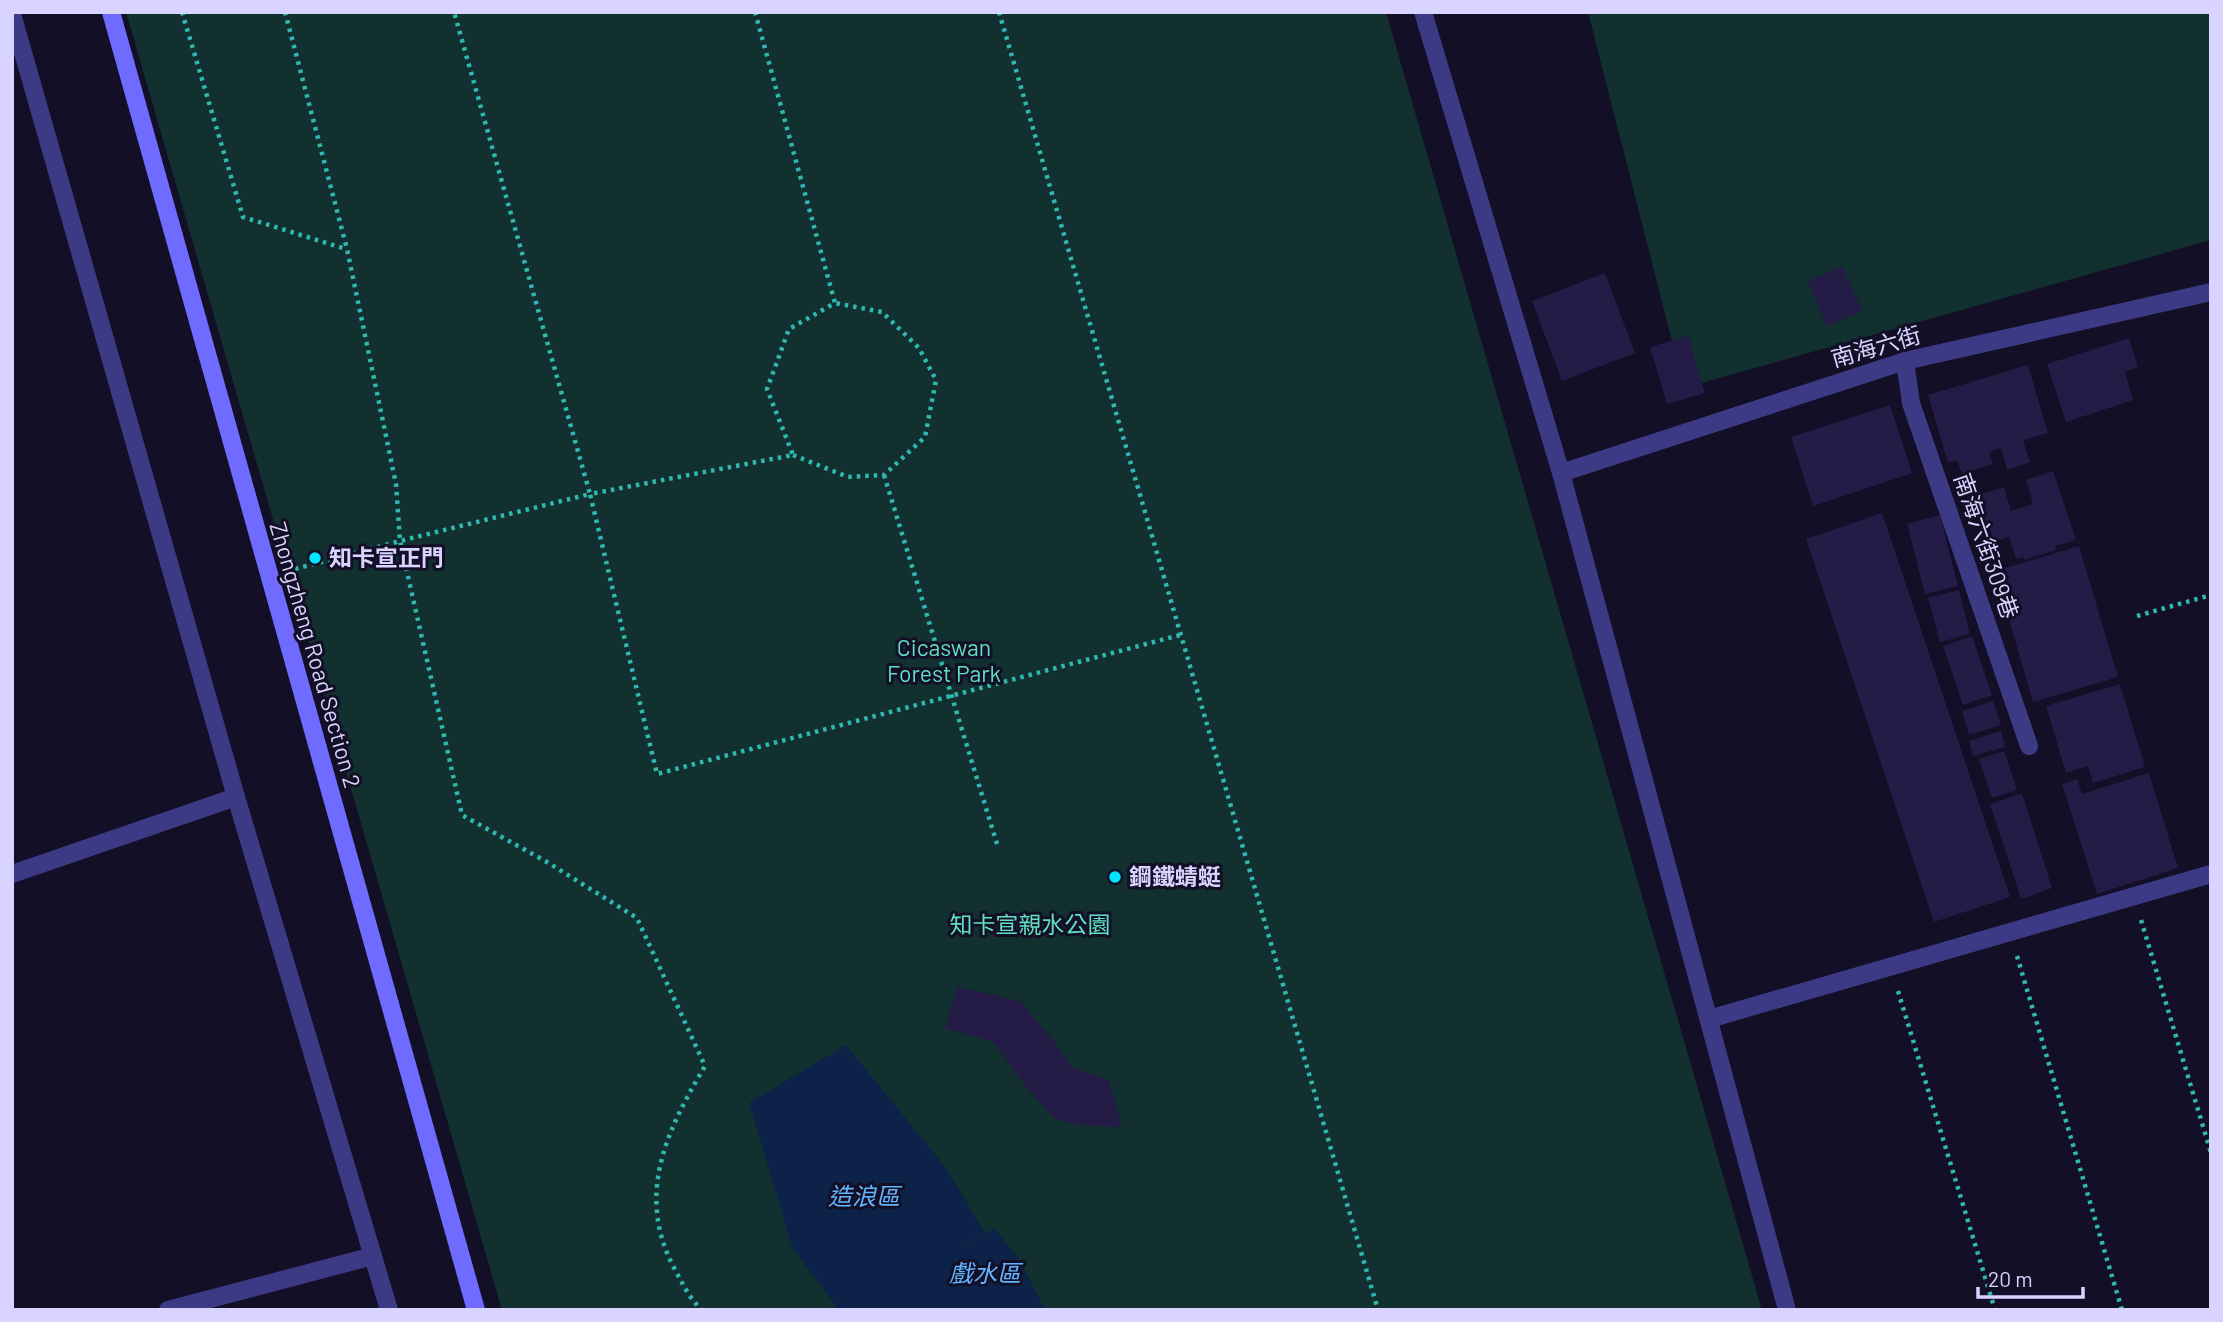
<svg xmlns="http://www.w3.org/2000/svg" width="2223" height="1322" font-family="Barlow,'Noto Sans TC',sans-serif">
<rect width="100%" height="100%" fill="#130f26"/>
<g fill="#12302f">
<polygon points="126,12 1386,12 1762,1310 502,1310"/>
<polygon points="1588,12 2211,12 2211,240 1684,388"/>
</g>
<polygon fill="#0c2248" points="846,1045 946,1168 985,1233 953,1250 995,1229 1018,1257 1045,1310 829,1310 837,1307 793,1249 749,1103"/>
<g fill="#241b47">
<polygon points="1842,266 1862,311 1827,326 1808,281"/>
<polygon points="1605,273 1635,353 1562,381 1532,301"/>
<polygon points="1688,336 1705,393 1667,404 1650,347"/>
<polygon points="2129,338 2138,367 2125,372 2133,400 2066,422 2047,364"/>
<polygon points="2028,365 2048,433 2023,440 2030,462 2007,470 2001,448 1989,452 1993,464 1962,474 1957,460 1948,463 1928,395"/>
<polygon points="1890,405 1912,473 1813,506 1791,437"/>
<polygon points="2053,471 2076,540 2055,546 2056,550 2024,560 2023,557 2016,559 2009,537 1994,542 1988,522 1981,524 1972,497 2004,487 2011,511 2033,504 2026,480"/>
<polygon points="1882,513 2010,897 1934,922 1806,539"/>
<polygon points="1940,515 1958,586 1925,594 1907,524"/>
<polygon points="2079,546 2118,677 2033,702 1995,571"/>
<polygon points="1959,590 1970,634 1940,642 1928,598"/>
<polygon points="1972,636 1992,695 1963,705 1943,646"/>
<polygon points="2120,684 2145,767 2093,783 2088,766 2066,773 2046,706"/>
<polygon points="1993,701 2001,725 1969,735 1962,711"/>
<polygon points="2001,731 2005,747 1973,756 1969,741"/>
<polygon points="2004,751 2017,790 1992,798 1979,759"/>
<polygon points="2149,773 2178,868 2097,894 2062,784 2077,779 2082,794"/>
<polygon points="2022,793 2052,888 2021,899 1990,804"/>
<polygon points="958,987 1020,1001 1053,1040 1071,1067 1109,1080 1122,1127 1079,1125 1055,1119 1022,1082 994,1042 945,1028"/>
</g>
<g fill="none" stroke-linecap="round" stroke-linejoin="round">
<g stroke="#2fb8b0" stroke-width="4.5" stroke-dasharray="3.5 5" stroke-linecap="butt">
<polyline points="182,12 243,217 346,249"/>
<polyline points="285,12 347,249 396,484 400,541 590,494 454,12"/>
<polyline points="755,12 835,303 789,329 767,389 793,455 590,494 657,774 1180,635"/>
<polyline points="999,12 1378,1310"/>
<polyline points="793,455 848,477 884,475 925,437 936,380 919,348 882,312 835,303"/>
<polyline points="884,475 997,844"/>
<path d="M295,569l105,-28 62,274 85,47 90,56 68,148c-38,64 -69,127 -32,200 9,16 15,31 29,44"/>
<polyline points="2137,616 2211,595"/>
<polyline points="2141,920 2211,1153"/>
<polyline points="2017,956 2122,1310"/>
<polyline points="1898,991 1995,1310"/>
</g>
<g stroke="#3d3a85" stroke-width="18">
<polyline points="12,14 236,797 389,1310"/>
<polyline points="12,874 236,797"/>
<polyline points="168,1310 373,1256"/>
</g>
<g stroke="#3d3a85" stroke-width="18">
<polyline points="1423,12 1561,473 1787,1310"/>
<polyline points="1905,361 1911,403 2029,746"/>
<polyline points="1561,473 1905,361 2211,292"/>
<polyline points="1709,1019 2211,874"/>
</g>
<polyline stroke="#6f6bff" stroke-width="18" points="111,12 476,1310"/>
</g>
<g fill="#00e5ff" stroke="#130f26" stroke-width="2.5">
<circle cx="315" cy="558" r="7"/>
<circle cx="1115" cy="877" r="7"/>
</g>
<g text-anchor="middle" stroke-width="6" stroke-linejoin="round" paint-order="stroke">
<g font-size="23" fill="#d9d4ff" stroke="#130f26">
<text transform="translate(1876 347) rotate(-16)" y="8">南海六街</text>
<text transform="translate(1986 546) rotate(71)" y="8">南海六街309巷</text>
<text transform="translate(315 655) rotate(74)" y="8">Zhongzheng Road Section 2</text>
</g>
<g font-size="23" font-weight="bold" fill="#d9d4ff" stroke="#130f26" text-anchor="start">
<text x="329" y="566">知卡宣正門</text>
<text x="1129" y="885">鋼鐵蜻蜓</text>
</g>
<g font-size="23" fill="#5fe0c0" stroke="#130f26">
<text x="944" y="656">Cicaswan<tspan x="944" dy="26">Forest Park</tspan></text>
<text x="1030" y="933">知卡宣親水公園</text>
</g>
<g font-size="24" font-style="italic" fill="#62b6ff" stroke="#130f26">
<text x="864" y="1205">造浪區</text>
<text x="985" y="1282">戲水區</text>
</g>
</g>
<rect width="2223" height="1322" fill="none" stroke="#d9d4ff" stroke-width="28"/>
<path d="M1978 1287v10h105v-10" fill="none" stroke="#d9d4ff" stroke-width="3.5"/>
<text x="1988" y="1287" font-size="21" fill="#d9d4ff" stroke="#130f26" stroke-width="5" paint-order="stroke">20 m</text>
</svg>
